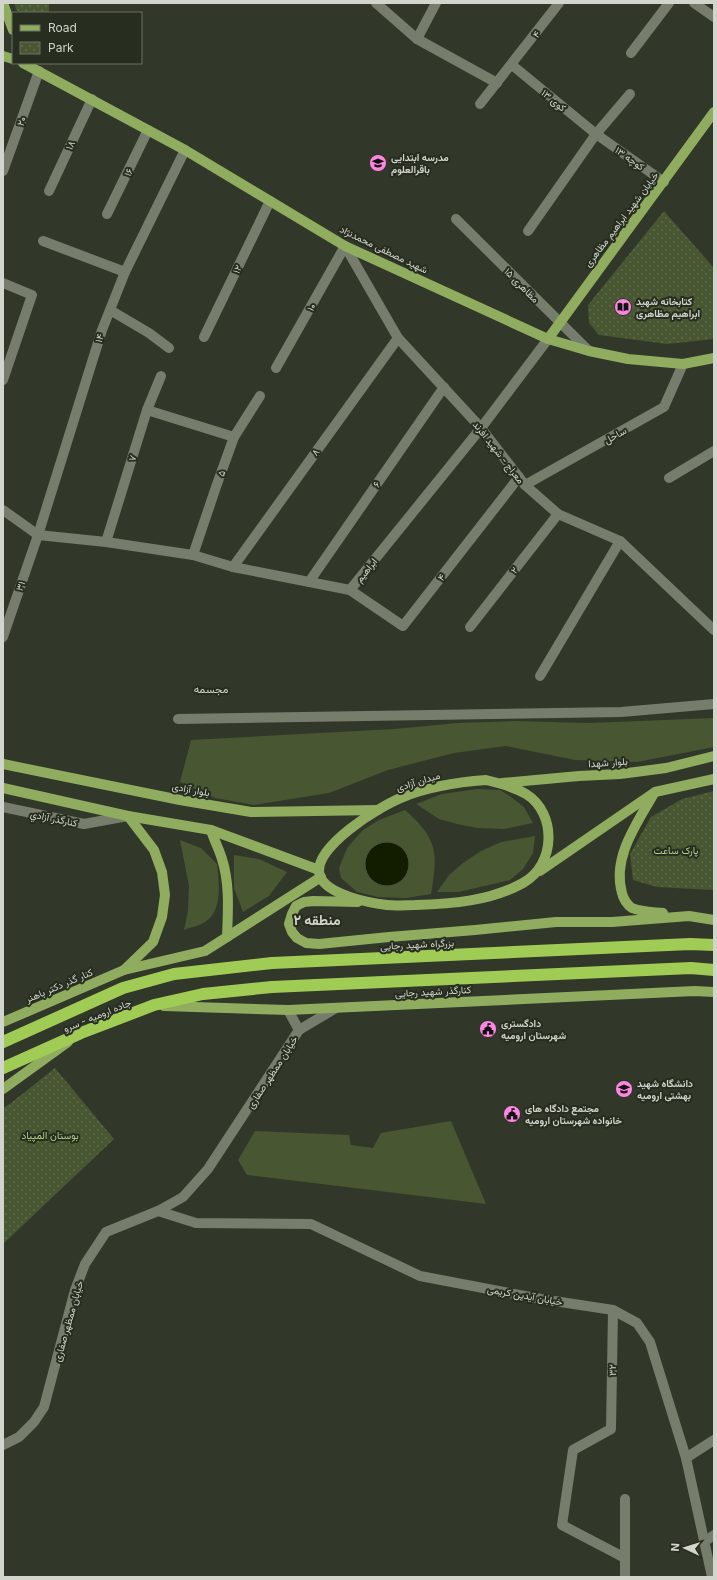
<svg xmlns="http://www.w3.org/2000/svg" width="717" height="1580" font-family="Inter,Vazirmatn,sans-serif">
<defs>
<pattern id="park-dots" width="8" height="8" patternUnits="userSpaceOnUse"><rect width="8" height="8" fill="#485632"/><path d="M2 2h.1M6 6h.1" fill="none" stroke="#616d4e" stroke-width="1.8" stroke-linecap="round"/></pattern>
</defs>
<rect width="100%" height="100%" fill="#313729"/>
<g fill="#485632">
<polygon points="714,718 714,747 637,762 575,760 506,746 454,753 388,770 329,793 254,805 215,798 180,782 191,740 394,729 458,723 517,721 588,723"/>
<polygon points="477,789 500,790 511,797 524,807 533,823 504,829 477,828 457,824 439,819 416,804 442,794"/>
<path d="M405,810c33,29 33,43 26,84l-25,4 -28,-1 -21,-5 -16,-14 -2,-10 8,-20 16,-18 16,-10z"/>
<polygon points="535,836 533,853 523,869 510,880 459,892 437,892 449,875 463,863 481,851 501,842"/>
<path d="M180,840l21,8 16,16c2,19 6,47 -12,58 -6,4 -14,5 -21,8l4,-20 1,-24z"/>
<polygon points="234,855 259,859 287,872 269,896 243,912 234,888"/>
<polygon points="451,1121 486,1204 247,1175 238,1160 255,1131 349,1135 351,1145 373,1148 381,1133"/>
</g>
<g fill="url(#park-dots)">
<polygon points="14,3 49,3 49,13 19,13 16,9"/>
<polygon points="664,211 714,268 714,339 667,344 599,335 589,323 588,305"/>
<polygon points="714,791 714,890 657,887 633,880 630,854 651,817 682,799"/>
<polygon points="55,1068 114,1139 3,1244 3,1108 11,1103"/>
</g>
<circle fill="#121d00" stroke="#4b543d" cx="387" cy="864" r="22"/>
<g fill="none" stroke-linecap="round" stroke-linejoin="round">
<g stroke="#767d6d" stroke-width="10">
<polyline points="376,3 417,39 497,83"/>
<polyline points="694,3 714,17"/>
<polyline points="417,39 436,3"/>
<polyline points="631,53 669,3"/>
<polyline points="512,65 596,134 664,182"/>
<polyline points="480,104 559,3"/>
<polyline points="3,171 39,71"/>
<polyline points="49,191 92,99"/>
<polyline points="107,214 148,130"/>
<polyline points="456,219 589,351"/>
<polyline points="528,231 596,134 630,94"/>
<polyline points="43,241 125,272"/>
<polyline points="345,246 398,338 481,428 525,485 558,514 620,541 714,630"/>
<polyline points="3,283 32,295 3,380"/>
<polyline points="110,310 149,333 169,348"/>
<polyline points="204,337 270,201"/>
<polyline points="276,368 345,246"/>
<polyline points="147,410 234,437"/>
<polyline points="669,478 714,451"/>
<polyline points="525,485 664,407 683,364"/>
<polyline points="3,510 38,535"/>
<polyline points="38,535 106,542 193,555 233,567 350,590 403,626 519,477"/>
<polyline points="106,542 147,410 161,376"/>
<polyline points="193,555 216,487 234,437 260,396"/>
<polyline points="233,567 398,338"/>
<polyline points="309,582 444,387"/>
<polyline points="350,590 481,428 548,339"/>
<polyline points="470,627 558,514"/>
<polyline points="3,637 38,535 102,330 125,272 185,150"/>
<polyline points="540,676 620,541"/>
<polyline points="178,719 621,712 714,704"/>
<polyline points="3,807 84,824 128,816"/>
<polyline points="288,1010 299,1030"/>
<polyline points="158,1211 196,1223 311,1224 420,1276 541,1299 613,1310 637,1323 650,1342 686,1458 712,1577"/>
<polyline points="613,1310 611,1429 573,1450 562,1525 625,1558"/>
<polyline points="3,1445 19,1437 34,1422 44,1407 75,1290 85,1264 106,1232 158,1211 183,1197 208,1169 299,1030 336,1008"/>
<polyline points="686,1458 714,1440"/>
<polyline points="625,1499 625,1577"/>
<polyline points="704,1542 714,1535"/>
</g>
<g stroke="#8fac5f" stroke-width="10">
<polyline points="3,3 13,30"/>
<polyline points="3,56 13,59"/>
<polyline points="23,63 185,150 345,246 548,339 589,351 628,359 683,364 714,358"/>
<polyline points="548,339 714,112"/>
<polyline points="3,764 180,800 251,812 378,810"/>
<path d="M486,780c13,3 28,7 40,14 31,19 30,71 -3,89 -33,18 -71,21 -108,22 -9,0 -19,1 -28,0 -17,-2 -60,-10 -67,-29 -10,-28 62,-71 83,-79 27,-11 55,-15 83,-17z"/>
<polyline points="502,783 579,776 620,774 666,768 714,756"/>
<polyline points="3,788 128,816 211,830 319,870"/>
<path d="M653,795c-17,30 -41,63 -31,98 1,5 5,12 10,15 9,4 22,4 31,5"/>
<path d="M211,830c3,10 8,19 11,29 8,25 6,52 5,78"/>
<polyline points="540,871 655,792 714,779"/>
<polyline points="358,902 313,901 304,902 296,906 292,914 289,924 292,932 297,938 306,943 319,944 389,937 475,930 556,922 612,922 689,916 714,920"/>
<polyline points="124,970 153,942 162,917 165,895 162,872 154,850 128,816"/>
<polyline points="164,1006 288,1010 695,991 714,992"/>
<polyline points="3,1022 124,970 205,951 321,877"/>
<polyline points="3,1089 68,1042"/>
</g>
<g stroke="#a0cb55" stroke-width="12">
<polyline points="3,1042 123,988 174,974 272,963 690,944 714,945"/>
<polyline points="3,1068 81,1033 154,1005 203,994 272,987 691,968 714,970"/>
</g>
</g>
<defs>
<g id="school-disc" transform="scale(0.9)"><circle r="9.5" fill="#fd86e2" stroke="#272d1f"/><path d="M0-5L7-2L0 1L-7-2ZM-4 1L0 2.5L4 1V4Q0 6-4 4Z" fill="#111"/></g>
<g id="library-disc" transform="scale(0.9)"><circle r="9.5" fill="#fd86e2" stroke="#272d1f"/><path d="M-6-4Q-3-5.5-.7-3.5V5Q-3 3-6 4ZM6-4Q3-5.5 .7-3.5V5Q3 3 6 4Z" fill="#111"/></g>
<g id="civic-disc" transform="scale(0.9)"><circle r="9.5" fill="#fd86e2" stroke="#272d1f"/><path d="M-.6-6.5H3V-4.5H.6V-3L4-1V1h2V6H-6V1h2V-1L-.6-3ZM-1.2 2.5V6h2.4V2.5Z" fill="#111"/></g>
<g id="university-disc" transform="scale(0.9)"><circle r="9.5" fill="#fd86e2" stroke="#272d1f"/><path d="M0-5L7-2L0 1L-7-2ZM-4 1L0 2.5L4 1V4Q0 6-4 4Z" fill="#111"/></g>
</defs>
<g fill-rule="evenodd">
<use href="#school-disc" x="378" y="163"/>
<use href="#library-disc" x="623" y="307"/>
<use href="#civic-disc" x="488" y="1029"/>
<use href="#university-disc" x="624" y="1089"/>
<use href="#civic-disc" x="512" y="1114"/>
</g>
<g text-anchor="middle" stroke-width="4" stroke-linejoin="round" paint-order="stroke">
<g font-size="10" fill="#d1d5cc" stroke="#272d1f">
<text transform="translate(536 34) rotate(-53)" y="4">۴</text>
<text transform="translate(554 100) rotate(39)" y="4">کوی ۱۳</text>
<text transform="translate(21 121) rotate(-70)" y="4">۲۰</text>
<text transform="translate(70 145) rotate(-65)" y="4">۱۸</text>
<text transform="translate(630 158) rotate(35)" y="4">کوچه ۱۳</text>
<text transform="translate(128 172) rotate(-64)" y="4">۱۶</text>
<text transform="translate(621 219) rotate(-53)" y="4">خیابان شهید ابراهیم مظاهری</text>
<text transform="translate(384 249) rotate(26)" y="4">شهید مصطفی محمدنژاد</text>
<text transform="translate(237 269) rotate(-64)" y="4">۱۲</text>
<text transform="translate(522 285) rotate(45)" y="4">۱۵ مظاهری</text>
<text transform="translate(311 307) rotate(-61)" y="4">۱۰</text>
<text transform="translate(99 338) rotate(-72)" y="4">۱۴</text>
<text transform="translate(615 435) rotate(-29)" y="4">ساحل</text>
<text transform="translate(315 452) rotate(-54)" y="4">۸</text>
<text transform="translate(499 452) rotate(52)" y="4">معراج - شهید افرند</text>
<text transform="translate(132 458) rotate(-73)" y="4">۷</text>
<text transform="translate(221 473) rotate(-70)" y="4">۵</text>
<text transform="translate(376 484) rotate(-55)" y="4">۶</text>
<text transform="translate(366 570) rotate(-51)" y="4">ابراهیم</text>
<text transform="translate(514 570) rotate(-52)" y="4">۲</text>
<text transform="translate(441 577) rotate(-52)" y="4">۴</text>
<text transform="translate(20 586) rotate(-71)" y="4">۳۱</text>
<text transform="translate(608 762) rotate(-4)" y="4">بلوار شهدا</text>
<text transform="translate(418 781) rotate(-17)" y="4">میدان آزادی</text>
<text transform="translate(191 789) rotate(10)" y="4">بلوار آزادی</text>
<text transform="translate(54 818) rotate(12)" y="4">کنارگذر آزادي</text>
<text transform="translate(417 944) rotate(-3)" y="4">بزرگراه شهید رجایی</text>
<text transform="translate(59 985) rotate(-23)" y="4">کنار گذر دکتر باهنر</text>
<text transform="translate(433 991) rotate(-3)" y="4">کنارگذر شهید رجایی</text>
<text transform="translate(97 1015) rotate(-22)" y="4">جاده ارومیه - سرو</text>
<text transform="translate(272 1072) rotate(-57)" y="4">خیابان ممظهر صفاری</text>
<text transform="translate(525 1295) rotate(10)" y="4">خیابان آیدین کریمی</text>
<text transform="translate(68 1321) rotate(-74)" y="4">خیابان ممظهر صفاری</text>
<text transform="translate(612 1370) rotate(-89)" y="4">۳۲</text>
</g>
<g font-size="10" font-weight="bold" fill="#d1d5cc" stroke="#272d1f" text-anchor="start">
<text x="391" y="161">مدرسه ابتدایی<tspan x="391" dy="12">باقرالعلوم</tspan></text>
<text x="636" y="305">کتابخانه شهید<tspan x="636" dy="12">ابراهیم مظاهری</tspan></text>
<text x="501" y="1027">دادگستری<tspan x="501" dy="12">شهرستان ارومیه</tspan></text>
<text x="637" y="1087">دانشگاه شهید<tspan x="637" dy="12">بهشتی ارومیه</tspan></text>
<text x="525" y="1112">مجتمع دادگاه های<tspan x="525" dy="12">خانواده شهرستان ارومیه</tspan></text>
</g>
<g font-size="10" fill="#b4d189" stroke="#272d1f">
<text x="676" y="854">پارک ساعت</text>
<text x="50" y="1139">بوستان المپیاد</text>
</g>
<g font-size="11" fill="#d1d5cc" stroke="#272d1f">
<text x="211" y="693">مجسمه</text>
</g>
<g font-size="14" font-weight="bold" fill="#d1d5cc" stroke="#272d1f">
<text x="317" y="925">منطقه ۲</text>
</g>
</g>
<rect width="717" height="1580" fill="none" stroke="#d1d5cc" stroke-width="8"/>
<rect x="12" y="12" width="130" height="52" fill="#272d1f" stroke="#6b7064"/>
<rect x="20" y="25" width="20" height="6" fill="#8fac5f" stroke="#6b7064"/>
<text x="48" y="32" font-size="12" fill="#d1d5cc">Road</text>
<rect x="20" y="42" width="20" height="12" fill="url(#park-dots)" stroke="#6b7064"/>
<text x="48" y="52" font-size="12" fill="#d1d5cc">Park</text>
<g transform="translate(685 1548) rotate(274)" stroke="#272d1f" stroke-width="3" paint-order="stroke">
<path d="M0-3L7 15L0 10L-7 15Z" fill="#d1d5cc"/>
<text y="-6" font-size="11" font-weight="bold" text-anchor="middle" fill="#d1d5cc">N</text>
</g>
</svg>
